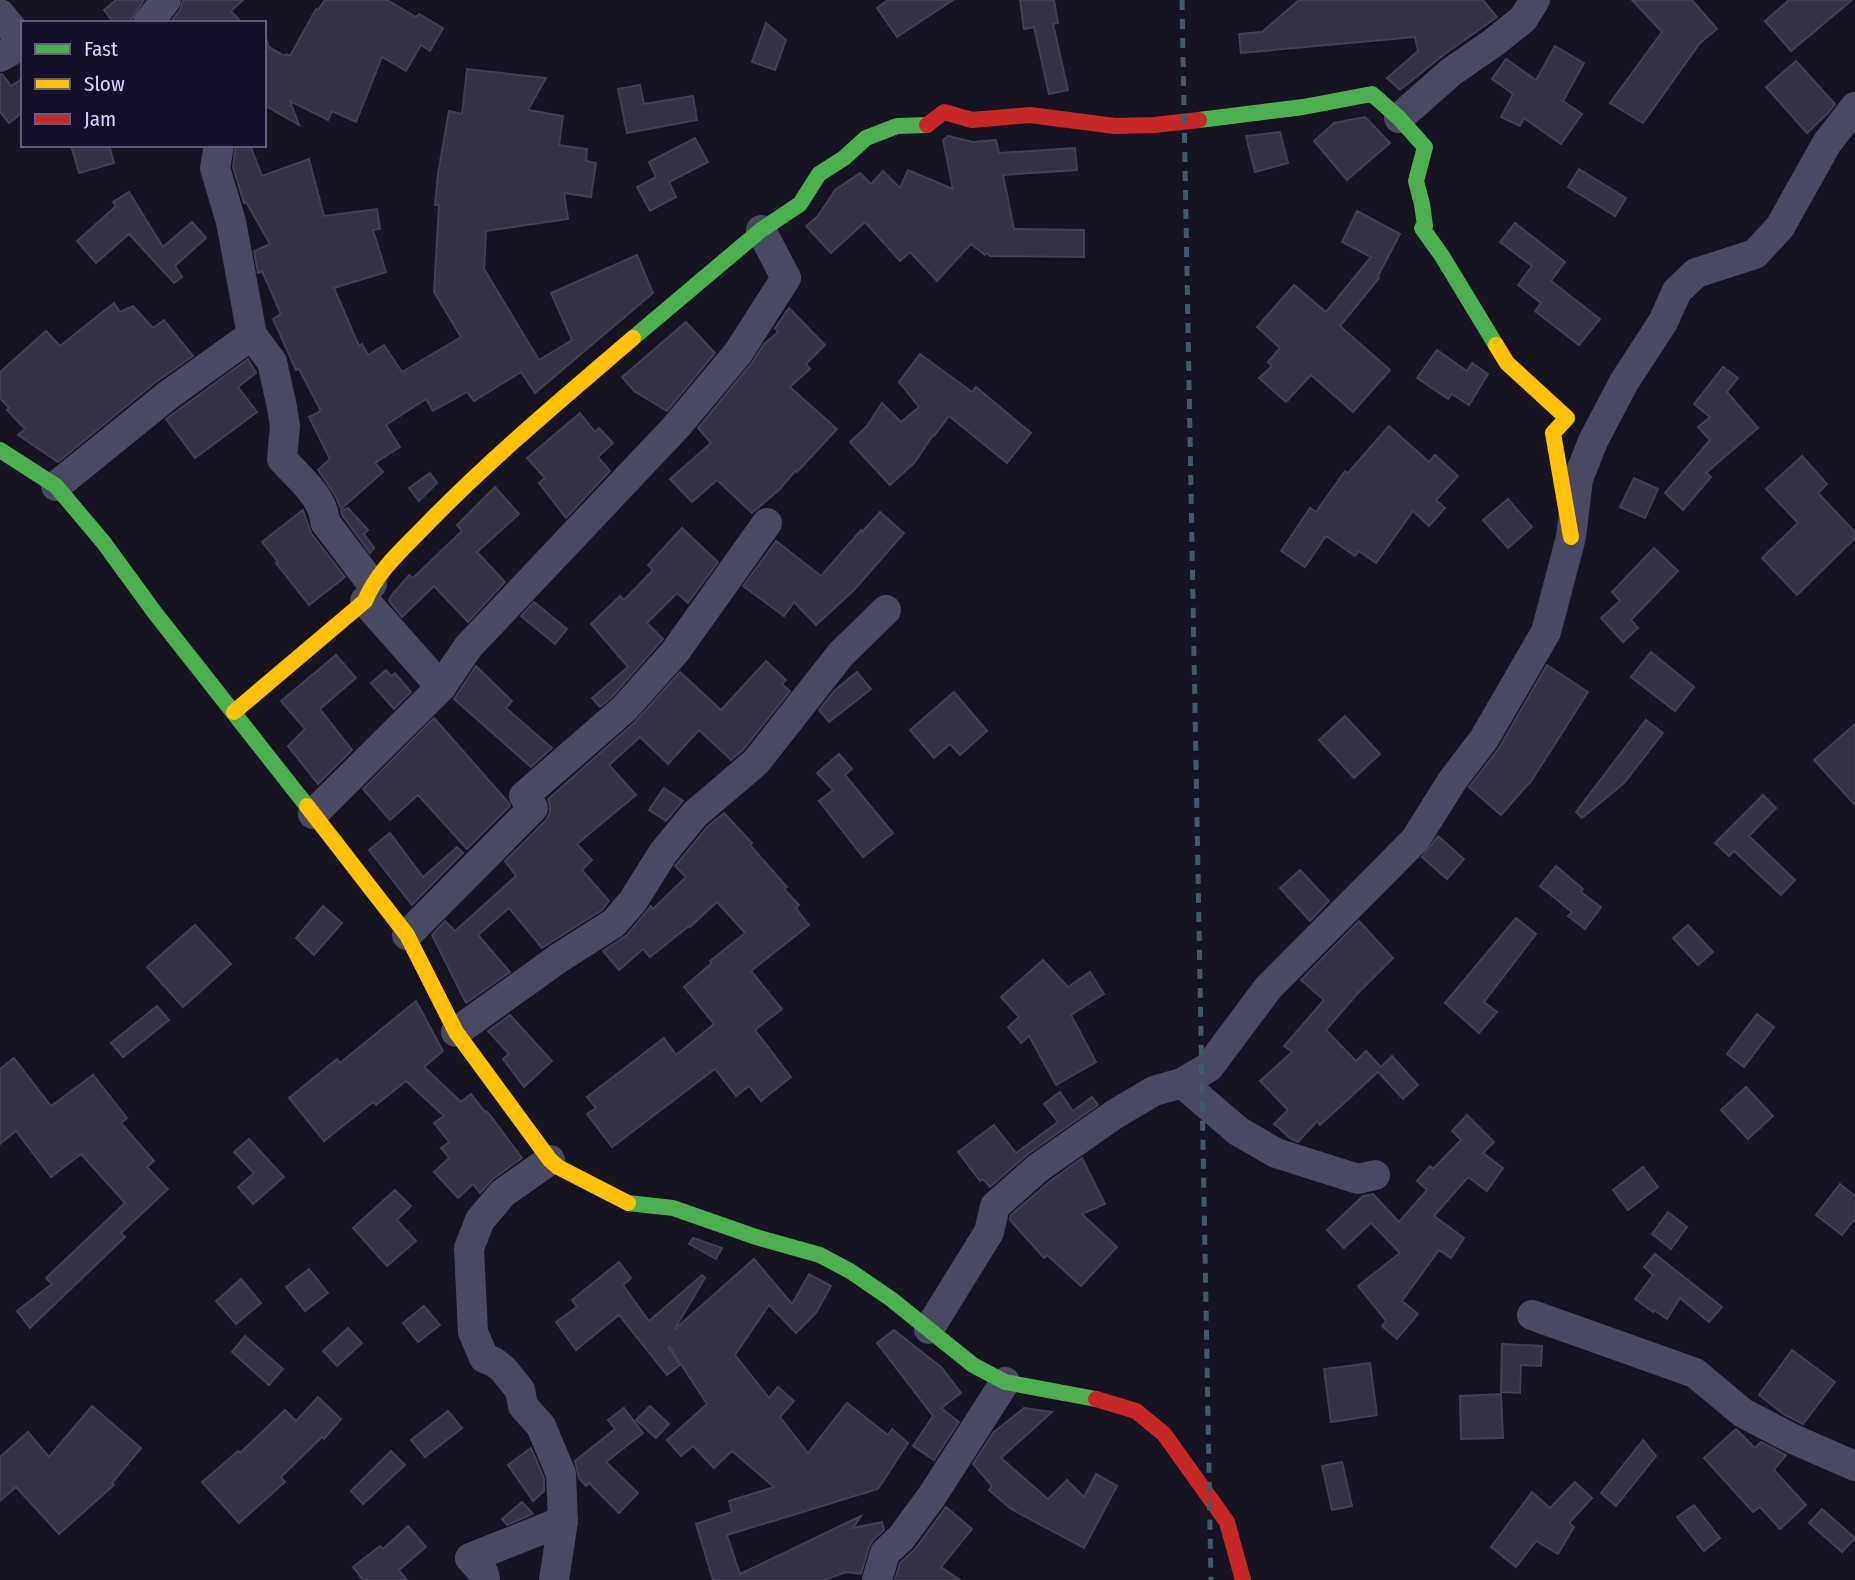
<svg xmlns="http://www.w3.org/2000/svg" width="1855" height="1580" font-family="'Fira Sans Condensed',sans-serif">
<rect width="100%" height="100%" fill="#161421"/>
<g fill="#343243" stroke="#433f54" stroke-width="2">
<polygon points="116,0 144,0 129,23 114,23 104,10"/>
<polygon points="183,0 243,0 231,11 242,23 170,23 180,10"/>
<polygon points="325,0 387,0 416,17 419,14 443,28 430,51 421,45 406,71 382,57 356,122 332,111 328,120 290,101 299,125 264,105 264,38 266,38 269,47 285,56 286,54 290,56 316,9 318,10"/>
<polygon points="888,0 953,0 897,37 877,8"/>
<polygon points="1020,0 1054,0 1058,23 1053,24 1068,90 1049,94 1034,27 1024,29"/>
<polygon points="1299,0 1483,0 1497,17 1446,53 1400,90 1387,78 1418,51 1415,37 1241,53 1239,34 1262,32"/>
<polygon points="1632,0 1692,0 1717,29 1700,43 1643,123 1610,103 1662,32"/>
<polygon points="1789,0 1852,0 1791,51 1765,21"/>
<polygon points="766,23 786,40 775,70 752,62"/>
<polygon points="1555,46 1584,63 1563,101 1582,114 1561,144 1524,118 1520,126 1501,117 1513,94 1492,79 1506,59 1536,80"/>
<polygon points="1796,61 1835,104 1828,113 1807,133 1766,87"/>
<polygon points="467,69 546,78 528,110 563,116 559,145 587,149 586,161 596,163 591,197 564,193 568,219 486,231 484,269 539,360 572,340 551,293 637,255 653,293 535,393 521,372 474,401 467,392 433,411 426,399 386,425 400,447 375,463 383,472 341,509 335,495 318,470 330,459 309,417 321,411 299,369 296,370 273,319 281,314 262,271 258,273 254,251 270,244 246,202 244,203 233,167 236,145 250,145 262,176 309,159 324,216 377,209 380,229 373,230 386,272 334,288 359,346 362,344 368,355 384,345 402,372 461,337 434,292 439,205 435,205 438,174 449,111 462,114"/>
<polygon points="0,74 2,74 11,86 23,78 23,112 9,123 0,112"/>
<polygon points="640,85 644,104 693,96 697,120 627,133 618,89"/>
<polygon points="1365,117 1390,143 1347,180 1314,141 1334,123"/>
<polygon points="1280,132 1288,163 1255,172 1246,136"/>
<polygon points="948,136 973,142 996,140 999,153 1075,148 1077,170 1003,175 1014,229 1084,230 1084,257 990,256 987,253 985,255 971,244 937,281 910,252 900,261 865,222 831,253 806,226 818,216 835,190 860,173 871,184 883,171 900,188 908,170 953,189 943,140"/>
<polygon points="695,138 708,162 669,182 676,197 650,211 637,187 656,177 649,162"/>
<polygon points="71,145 109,145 114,163 79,173"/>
<polygon points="1579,169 1626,198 1615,216 1568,187"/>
<polygon points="129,192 163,247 192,222 206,238 175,266 182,277 174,283 129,234 96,263 77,241 116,206 113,202"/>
<polygon points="1357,211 1400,234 1378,276 1379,278 1340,326 1390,370 1353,412 1311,375 1286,402 1259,378 1272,366 1268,362 1280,348 1257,327 1294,285 1326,312 1371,257 1342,242"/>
<polygon points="1515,223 1565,262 1551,281 1600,319 1579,345 1535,311 1541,303 1518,285 1532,266 1500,242"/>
<polygon points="114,303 120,312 133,306 153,328 164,320 193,356 156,382 58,462 18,435 25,429 7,410 9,408 0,398 0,372 46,331 60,346"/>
<polygon points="789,308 825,345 806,364 810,369 790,387 837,429 797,472 796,470 780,489 752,513 717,480 692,502 670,479 711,443 698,428 751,364 764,344 778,332 775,328"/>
<polygon points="686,322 715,353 667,411 634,391 622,377"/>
<polygon points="1437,350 1467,371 1472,363 1488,374 1469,405 1452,394 1448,399 1417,378"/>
<polygon points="920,354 972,392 976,387 1031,433 1007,463 949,416 934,436 933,435 915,462 890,485 850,442 867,426 882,403 901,422 919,407 899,382"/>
<polygon points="248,359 256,373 238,387 257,412 195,458 166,419"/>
<polygon points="1723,367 1738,378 1727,392 1758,428 1706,473 1711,477 1683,510 1665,493 1710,440 1698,427 1710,417 1694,404"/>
<polygon points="580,413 595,432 599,428 613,443 598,457 610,471 566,518 539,483 545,478 527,458"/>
<polygon points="1389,426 1429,462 1435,455 1458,476 1436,500 1445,508 1429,526 1413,511 1376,563 1359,551 1355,556 1326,536 1305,567 1281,551 1310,508 1316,512 1345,471 1348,473"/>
<polygon points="1802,456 1827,484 1818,493 1855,532 1855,538 1797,595 1762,558 1798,523 1766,489"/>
<polygon points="430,473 437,483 419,501 409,488"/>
<polygon points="1634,478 1658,489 1645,518 1620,507"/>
<polygon points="495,487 519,514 477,552 505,582 468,622 434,586 402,617 389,601 391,596 409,575 413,578 462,531 457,525"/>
<polygon points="1508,499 1532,527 1508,548 1483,520"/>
<polygon points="348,508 368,530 364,534 374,548 370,553 342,515 341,511"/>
<polygon points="303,510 311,533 345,577 309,605 276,563 278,562 262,542"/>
<polygon points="880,512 904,533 854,590 816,625 794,602 784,616 743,586 776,541 821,576 861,530 862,532"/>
<polygon points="682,528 718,562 688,603 677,593 647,623 663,639 612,697 600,707 592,698 628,667 591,624 620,596 624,600 653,570 648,565"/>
<polygon points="1654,548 1678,571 1631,620 1638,628 1623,642 1601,618 1620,601 1612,592"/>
<polygon points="534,602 567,629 555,644 521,616"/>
<polygon points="1651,652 1694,687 1675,711 1631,677"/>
<polygon points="336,655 356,678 320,709 352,750 318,784 288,746 305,729 281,701"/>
<polygon points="766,661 786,680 782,684 790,691 743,750 731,760 699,730 668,764 640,737 609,765 636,795 577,844 592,860 582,870 609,901 602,910 542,948 509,908 478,935 510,972 466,1003 432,935 445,921 455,931 516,876 505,861 546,820 550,813 550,806 548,799 635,722 680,672 721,710"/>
<polygon points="1547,665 1588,692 1530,783 1529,783 1501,815 1469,787 1499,748"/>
<polygon points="476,666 512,701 506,708 552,748 531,767 454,699"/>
<polygon points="386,670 391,676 395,673 411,692 394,709 371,683"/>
<polygon points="857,672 871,689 829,722 819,710 835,690"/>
<polygon points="954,692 987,731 960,755 950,744 934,758 910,730"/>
<polygon points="1345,716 1380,754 1354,778 1319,740"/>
<polygon points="434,718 508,802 510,806 467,849 418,795 390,820 363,789"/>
<polygon points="1646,720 1663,733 1624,783 1582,818 1576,812"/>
<polygon points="1855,724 1855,805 1814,760"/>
<polygon points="839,754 852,769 845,775 893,833 863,857 819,801 833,790 817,773"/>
<polygon points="664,788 683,801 666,821 649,810"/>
<polygon points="1763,795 1776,808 1749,836 1795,880 1781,895 1734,851 1729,856 1715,843"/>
<polygon points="724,813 752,843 750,845 787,887 784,889 799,905 796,908 809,925 751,971 782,1009 755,1030 791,1077 761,1101 749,1086 736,1096 715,1069 612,1147 587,1114 596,1108 587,1097 664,1038 676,1055 714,1024 684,987 712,963 710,961 745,933 717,902 690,927 689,926 650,957 643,949 619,970 603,951 627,935 651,906 653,909 686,877 675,866 708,826"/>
<polygon points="390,833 423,877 457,847 463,853 412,905 369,850"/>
<polygon points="1438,836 1464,859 1447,879 1422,857"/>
<polygon points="1556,866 1583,889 1581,892 1601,907 1585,929 1568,916 1572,912 1540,886"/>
<polygon points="1300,870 1329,901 1310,921 1280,888"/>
<polygon points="323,906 342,923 314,955 296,938"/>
<polygon points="1516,918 1536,934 1484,1002 1497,1012 1479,1033 1445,1003"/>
<polygon points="1359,921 1393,958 1357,994 1326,1030 1356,1061 1366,1051 1381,1067 1392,1056 1418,1085 1403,1099 1378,1072 1320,1125 1317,1121 1298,1142 1291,1139 1274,1124 1288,1110 1260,1081 1292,1052 1284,1046 1324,1000 1301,980"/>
<polygon points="195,925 231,964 183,1007 147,967"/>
<polygon points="1688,925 1713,952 1698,965 1673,938"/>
<polygon points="1043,960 1068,987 1090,972 1104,994 1071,1015 1096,1062 1056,1085 1029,1036 1021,1043 1008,1027 1019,1017 1001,997"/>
<polygon points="416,1001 443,1051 424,1067 461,1102 471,1094 485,1112 486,1111 489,1114 522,1158 493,1179 480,1193 473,1184 458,1198 434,1172 449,1158 441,1148 449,1142 434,1123 444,1116 406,1081 376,1105 373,1102 324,1141 289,1098 337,1059 340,1063"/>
<polygon points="157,1006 169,1020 123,1057 111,1043"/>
<polygon points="1757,1014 1774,1027 1744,1067 1727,1054"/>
<polygon points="510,1015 552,1061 524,1087 503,1059 509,1054 488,1031"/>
<polygon points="14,1058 51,1106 93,1075 127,1118 121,1123 154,1161 147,1167 168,1189 121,1233 125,1237 30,1328 17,1311 52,1284 46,1278 125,1203 81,1154 51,1177 16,1131 0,1144 0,1069"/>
<polygon points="1746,1087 1773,1116 1748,1139 1721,1110"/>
<polygon points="1060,1092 1073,1111 1092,1097 1098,1105 1028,1154 990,1187 983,1179 980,1181 958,1152 994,1125 1016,1153 1058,1122 1044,1104"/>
<polygon points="1467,1115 1494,1142 1483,1153 1503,1168 1487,1191 1468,1177 1434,1216 1464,1238 1451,1258 1439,1250 1402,1301 1418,1314 1397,1339 1382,1326 1386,1321 1358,1286 1400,1253 1371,1223 1344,1248 1327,1230 1363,1196 1373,1194 1399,1222 1427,1190 1417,1181 1430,1166 1433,1169 1461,1140 1452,1131"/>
<polygon points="249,1139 284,1177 253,1204 238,1187 254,1173 234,1152"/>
<polygon points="1082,1158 1105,1204 1082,1214 1117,1247 1081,1286 1047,1255 1044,1258 1010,1220 1011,1215 1049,1182"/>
<polygon points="1643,1167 1658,1187 1628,1210 1613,1190"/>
<polygon points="1840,1184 1855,1196 1855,1218 1842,1235 1816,1215"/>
<polygon points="395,1190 411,1206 397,1220 416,1241 387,1266 353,1228"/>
<polygon points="1668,1212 1687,1227 1671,1249 1652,1234"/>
<polygon points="693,1238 722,1248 716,1259 689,1244"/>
<polygon points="1655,1254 1722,1307 1709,1322 1680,1298 1667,1319 1654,1310 1653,1312 1635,1299 1653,1275 1644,1267"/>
<polygon points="754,1259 792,1304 809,1274 831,1286 816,1313 796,1333 769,1305 735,1355 769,1398 778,1387 794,1401 780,1417 808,1453 847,1403 888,1435 892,1429 908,1443 878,1489 727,1535 740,1574 861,1516 853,1528 882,1522 884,1530 873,1540 869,1547 861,1574 846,1572 824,1580 713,1580 696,1524 732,1512 729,1501 774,1487 732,1451 714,1468 693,1446 681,1456 667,1440 707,1404 669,1346 668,1347 680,1365 667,1375 619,1315 576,1350 556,1322 577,1307 572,1300 619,1262 631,1278 623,1285 649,1321 702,1275 705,1278 674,1330"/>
<polygon points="309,1269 328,1293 305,1311 286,1287"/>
<polygon points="241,1279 261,1303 236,1324 216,1301"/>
<polygon points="424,1306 440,1325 418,1342 403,1323"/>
<polygon points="348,1328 362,1343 337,1366 323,1351"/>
<polygon points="894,1330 942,1368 961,1393 941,1408 959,1422 934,1460 913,1446 933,1416 877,1343"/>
<polygon points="245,1336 283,1369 269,1385 232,1352"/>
<polygon points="1502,1344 1542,1346 1541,1366 1521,1365 1520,1393 1501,1392"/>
<polygon points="1792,1350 1835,1382 1803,1424 1785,1415 1759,1395"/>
<polygon points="1370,1363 1377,1415 1331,1422 1324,1369"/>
<polygon points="1501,1394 1503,1438 1461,1439 1460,1396"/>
<polygon points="318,1397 341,1419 324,1439 322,1437 281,1477 285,1482 239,1523 202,1482 238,1451 240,1453 285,1410 296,1421"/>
<polygon points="92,1406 141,1448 112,1483 114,1485 59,1534 16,1487 0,1501 0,1457 28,1432 49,1457"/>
<polygon points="650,1406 669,1424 656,1438 636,1420"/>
<polygon points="624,1408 643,1433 606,1462 638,1493 619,1513 589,1483 586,1486 579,1478 575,1461 615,1429 608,1420"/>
<polygon points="1024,1408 1052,1412 1001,1458 1048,1499 1067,1480 1084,1497 1096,1474 1117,1486 1084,1548 1011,1509 989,1490 992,1486 973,1464 993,1433"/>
<polygon points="448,1411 462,1428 425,1457 411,1440"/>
<polygon points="1736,1429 1755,1448 1761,1442 1786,1455 1774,1470 1806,1505 1780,1529 1760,1507 1753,1512 1704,1458"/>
<polygon points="1643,1440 1656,1456 1616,1506 1601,1493"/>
<polygon points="531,1448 544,1478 544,1491 533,1501 508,1465"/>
<polygon points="391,1451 405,1465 363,1504 351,1491"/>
<polygon points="1342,1462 1352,1506 1332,1510 1322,1466"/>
<polygon points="1575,1482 1592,1498 1569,1523 1574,1527 1558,1554 1536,1541 1516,1567 1491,1547 1532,1492 1550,1508"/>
<polygon points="522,1502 533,1514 507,1525 502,1519"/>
<polygon points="1694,1505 1720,1538 1704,1551 1677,1517"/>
<polygon points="946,1507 972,1529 941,1567 960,1580 895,1580 900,1563 915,1549"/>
<polygon points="1822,1509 1855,1538 1842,1552 1809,1523"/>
<polygon points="408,1526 426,1547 399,1570 407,1580 363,1580 353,1567 380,1546 383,1549"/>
</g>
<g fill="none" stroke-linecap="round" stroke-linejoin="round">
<g stroke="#4a4962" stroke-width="30">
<polyline points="0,14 23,42"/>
<polyline points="148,23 166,0"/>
<polyline points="0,57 23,44"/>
<polyline points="1399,118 1451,72 1493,43 1523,19 1535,0"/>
<path d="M219,145l-4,23 16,54 21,113 20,27 10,45 3,19 -3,33c16,18 42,38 43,63l47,62"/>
<polyline points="56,486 167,396 252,335"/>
<polyline points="365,601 441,687"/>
<polyline points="313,814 441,687 468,647 676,427 738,353 786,278 761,230"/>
<polyline points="407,935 533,808 524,796 624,709 675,652 767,523"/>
<polyline points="456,1032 559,958 614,923 633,901 663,853 695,814 756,762 841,654 886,610"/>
<polyline points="1182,1083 1238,1131 1276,1153 1358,1179 1375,1175"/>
<polyline points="550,1160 503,1193 480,1220 469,1248 473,1332 484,1358 494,1362 503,1369 520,1390 523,1406 541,1426 561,1474 563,1521 554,1580"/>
<polyline points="1532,1315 1695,1373 1743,1413 1793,1439 1855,1466"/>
<polyline points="929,1329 989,1232 995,1206 1038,1168 1115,1114 1154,1091 1182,1083 1209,1067 1268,988 1415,840 1452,781 1484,739 1546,632 1571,537 1578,479 1593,441 1624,382 1663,322 1677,291 1696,273 1755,254 1780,227 1827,143 1855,107"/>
<polyline points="485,1580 484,1574 470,1558 563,1521"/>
<polyline points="877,1580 885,1553 901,1538 932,1496 1005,1382"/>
</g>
<g stroke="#4caf50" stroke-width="16">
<polyline points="1199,120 1303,107 1372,94 1399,118 1425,147 1416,181 1422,204 1425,226 1422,228 1442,256 1496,345"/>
<polyline points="633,338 761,230 800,204 819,174 844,158 866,138 897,126 927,125"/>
<polyline points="0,450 56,486 104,543 155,613 307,806"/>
<polyline points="628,1203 673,1208 756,1237 820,1255 850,1271 891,1299 973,1365 1005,1382 1096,1399"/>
</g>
<g stroke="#ffc107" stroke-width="16">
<polyline points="1496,345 1507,363 1567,418 1553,433 1571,537"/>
<path d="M234,712l131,-111c12,-30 38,-52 60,-75 65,-67 137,-127 208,-188"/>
<polyline points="307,806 407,935 456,1032 550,1160 558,1167 628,1203"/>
</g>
<g stroke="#c62828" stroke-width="16">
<polyline points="927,125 944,112 972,120 1030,115 1115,126 1154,125 1199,120"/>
<polyline points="1096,1399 1136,1411 1164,1434 1227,1522 1243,1580"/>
</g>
<polyline stroke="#43596b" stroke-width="5" stroke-dasharray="10 9" stroke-linecap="butt" points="1182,0 1211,1580"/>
</g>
<rect x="21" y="21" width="245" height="126" fill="#130f26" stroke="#625e7d" stroke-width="2"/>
<rect x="35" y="44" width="35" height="10" fill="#4caf50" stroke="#625e7d" stroke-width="2"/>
<text x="84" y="56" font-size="21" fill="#d9d4ff">Fast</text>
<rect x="35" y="79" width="35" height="10" fill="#ffc107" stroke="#625e7d" stroke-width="2"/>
<text x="84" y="91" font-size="21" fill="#d9d4ff">Slow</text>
<rect x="35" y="114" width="35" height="10" fill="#c62828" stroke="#625e7d" stroke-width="2"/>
<text x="84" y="126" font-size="21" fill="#d9d4ff">Jam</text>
</svg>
